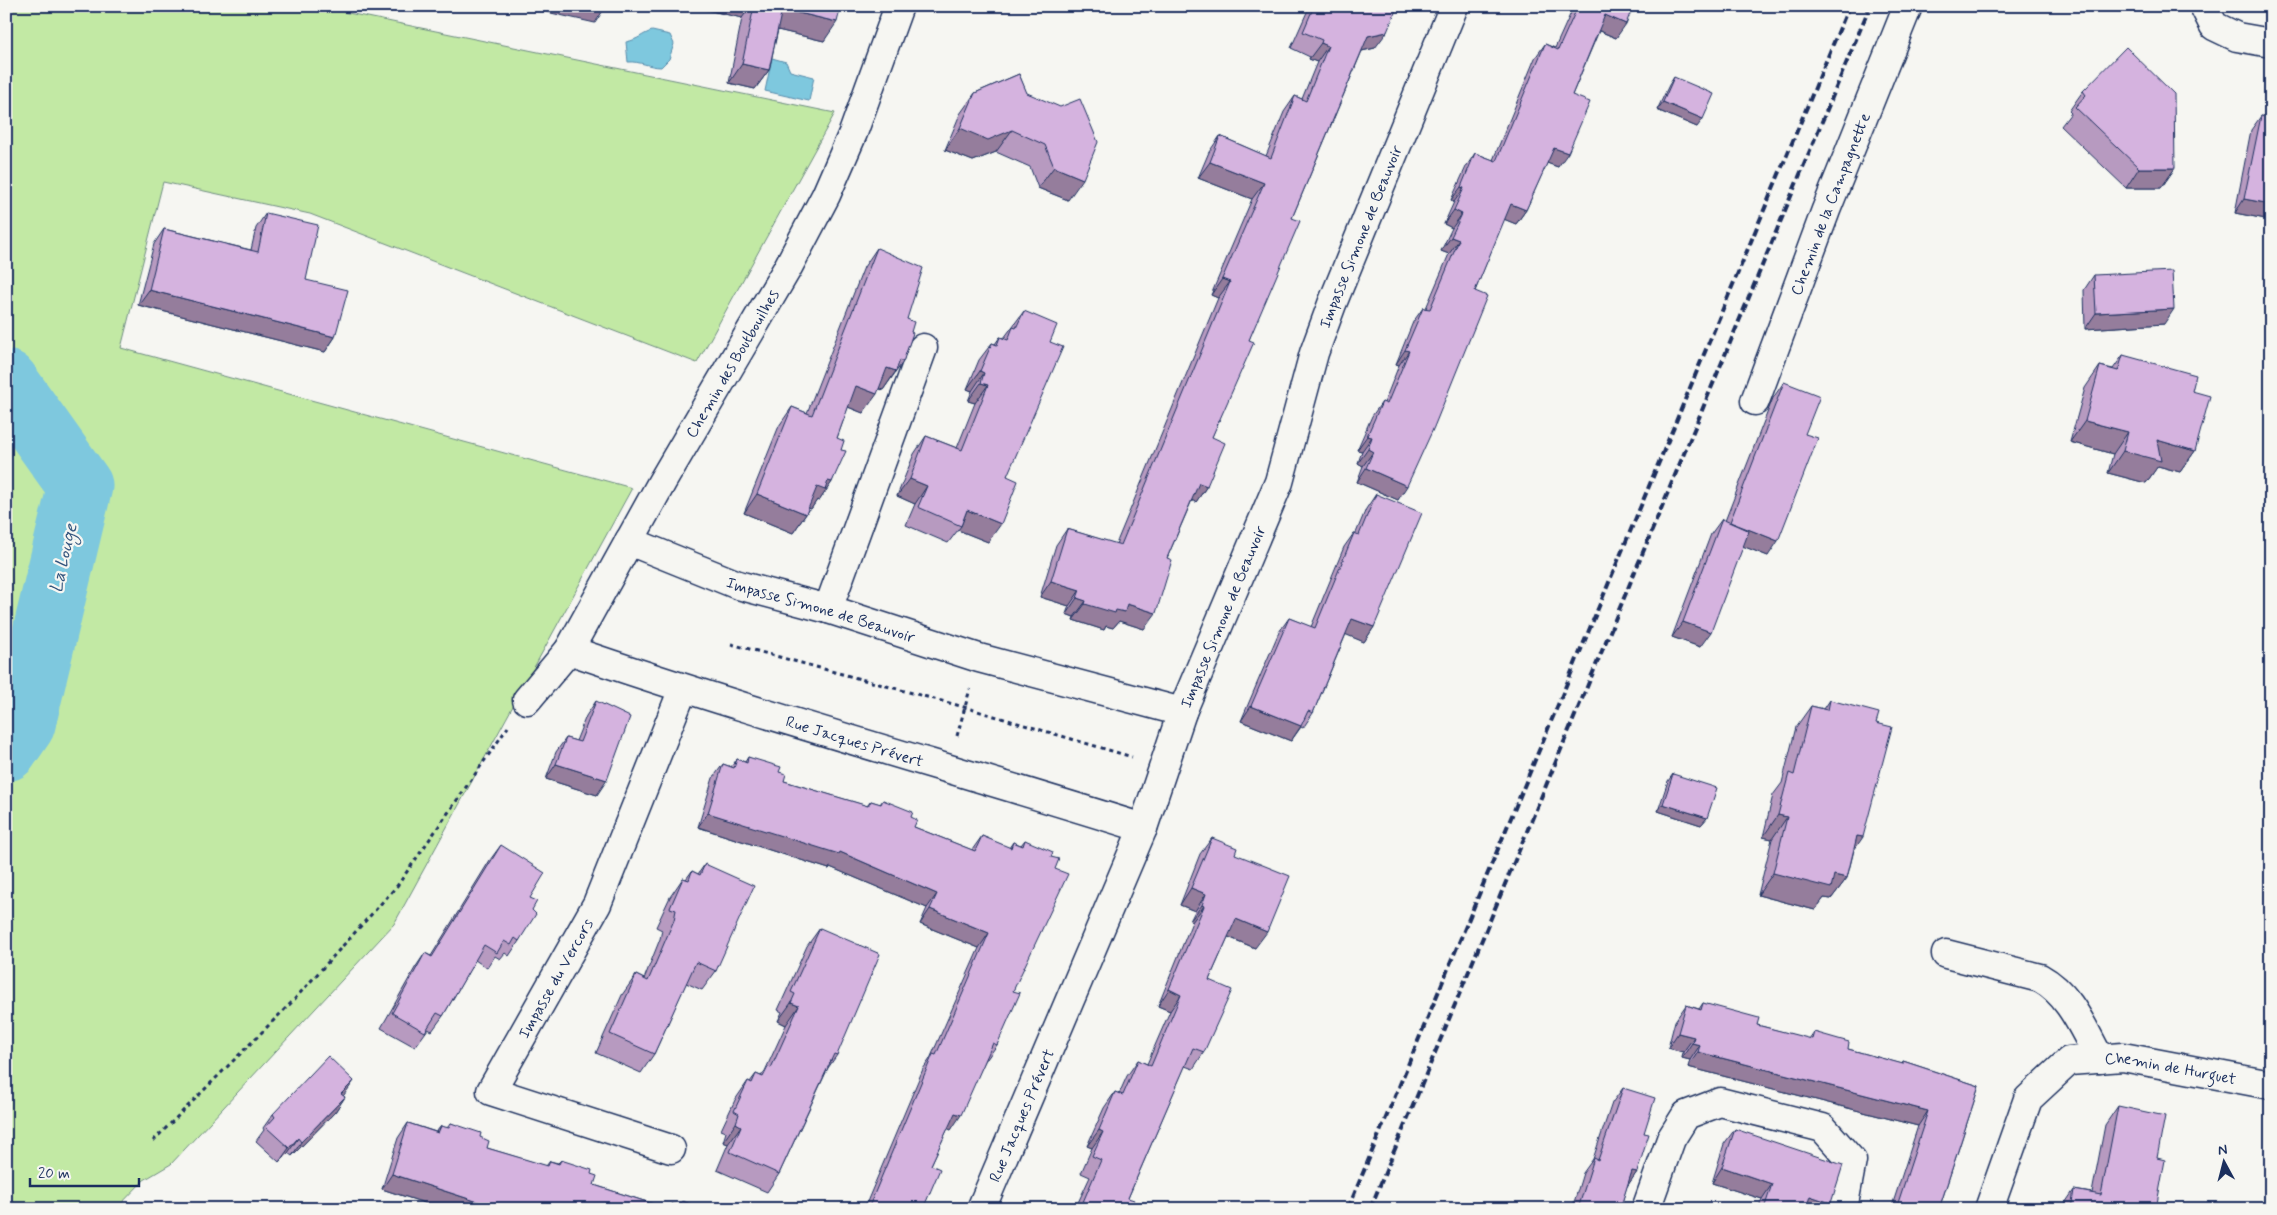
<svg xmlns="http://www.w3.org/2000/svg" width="2277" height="1215" font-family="Mynerve,sans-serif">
<rect width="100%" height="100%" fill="#f6f6f2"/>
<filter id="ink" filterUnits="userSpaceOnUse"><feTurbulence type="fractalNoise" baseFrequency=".02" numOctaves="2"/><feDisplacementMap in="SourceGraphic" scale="10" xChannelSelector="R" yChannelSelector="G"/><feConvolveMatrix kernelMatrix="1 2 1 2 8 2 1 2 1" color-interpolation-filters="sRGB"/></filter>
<g filter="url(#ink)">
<polygon fill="#c2e9a4" stroke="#6e8c81" points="6,6 314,6 835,113 697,363 310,214 163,182 121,348 632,488 394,924 171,1164 144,1180 116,1209 6,1209"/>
<g fill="#7ec8de" stroke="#568bab">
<path d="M652,31l18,4 4,9 -5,15 -8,8c-12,0 -21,-6 -33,-5l-2,-20c14,-3 14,-7 26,-11z"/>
<polygon points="772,58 786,62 790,71 814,77 809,101 765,91"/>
</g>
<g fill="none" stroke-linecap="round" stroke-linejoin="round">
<polyline stroke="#7ec8de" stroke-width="65" points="6,382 80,486 23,724 6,749"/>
<g stroke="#1b2f5e" stroke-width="31">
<g id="minor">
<polyline points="2204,6 2214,26 2237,37 2271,43"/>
<path id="s1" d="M1755,401l71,-191 82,-204"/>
<path id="s2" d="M629,541l109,44 90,24 151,49 203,54"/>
<polyline points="828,609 923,348"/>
<path id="s3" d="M569,650c189,65 383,118 574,178"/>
<path id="s4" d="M527,700l42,-50 93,-168 125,-213 39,-74 27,-62 46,-127"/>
<path d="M1946,954l94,24c31,17 43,51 60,81"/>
<path id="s5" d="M671,1149l-180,-58 106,-187 86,-215"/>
<path id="s6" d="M981,1209l162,-381 39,-116 97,-230 35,-129 18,-49 122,-298"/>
<polyline points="1646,1209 1671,1139 1686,1115 1720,1102 1823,1128 1852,1161 1843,1209"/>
<path id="s7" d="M1989,1209l39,-110 41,-38 54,-4 148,28"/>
</g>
</g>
<g stroke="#1b2f5e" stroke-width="3" stroke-dasharray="4 4" stroke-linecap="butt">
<polyline points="731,644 964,707 1132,757"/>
<polyline points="957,736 970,689"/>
<polyline points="153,1141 291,1003 397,886 508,727"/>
</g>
<use href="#minor" stroke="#f6f6f2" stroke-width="28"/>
<g stroke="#1b2f5e" stroke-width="4" stroke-dasharray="8 4" stroke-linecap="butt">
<polyline points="1348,1209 1849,6"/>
<polyline points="1370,1209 1870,6"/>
</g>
</g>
<g fill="#b79ac0" stroke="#1b2f5e">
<polygon points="690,6 841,6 824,41 778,30 769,70 755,89 729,83 742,18"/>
<polygon points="1310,6 1388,6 1375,48 1362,51 1292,218 1249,340 1212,437 1207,486 1196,502 1192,500 1167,558 1144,629 1119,621 1113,628 1106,626 1104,630 1073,620 1074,617 1066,614 1069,606 1040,597 1056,545 1067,529 1116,544 1218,298 1211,295 1252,199 1198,178 1209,152 1220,136 1266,156 1284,112 1295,96 1302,99 1317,62 1309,59 1310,57 1291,48 1307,12"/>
<polygon points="1574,6 1633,6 1616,38 1599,31 1572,95 1558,167 1547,163 1526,210 1516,224 1504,219 1475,291 1398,500 1357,482 1363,466 1358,463 1362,451 1357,450 1372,416 1382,402 1384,403 1399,365 1396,364 1413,322 1423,308 1426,308 1449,254 1441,251 1452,228 1444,224 1454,202 1451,200 1466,167 1475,153 1493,160 1535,58 1545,44 1555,48"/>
<polygon points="1019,74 1068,200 1038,188 1030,167 996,152 973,161 945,150 960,114 975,93"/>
<polygon points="1674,77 1697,127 1657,110 1669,85"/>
<polygon points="2083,91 2175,168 2161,188 2126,188 2061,126 2071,113 2069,111"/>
<polygon points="2261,116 2271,118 2271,220 2235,213 2251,130"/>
<polygon points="266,213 306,280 335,337 325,352 138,305 154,244 164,229 251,250 256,228"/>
<polygon points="877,248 907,319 911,332 903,362 883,390 879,389 863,413 848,407 837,438 841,450 832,482 819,501 817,500 811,509 809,508 806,514 793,533 744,513 779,426 792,407 807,413 864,267"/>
<polygon points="2094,275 2164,324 2085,329 2084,290"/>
<polygon points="1024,311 1050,342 1007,476 988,542 958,530 948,543 906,525 915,504 897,496 914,454 926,436 957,448 975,403 968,401 972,391 967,389 979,360 992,343 995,344 1000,337 1004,338"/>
<polygon points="2123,355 2192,391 2195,451 2180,472 2158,466 2146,483 2108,473 2113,454 2070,442 2085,388 2100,366 2113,369"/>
<polygon points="1784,382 1805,434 1768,556 1743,546 1700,647 1672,637 1711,534 1722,519 1725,521 1773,398"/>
<polygon points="1376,494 1374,627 1364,642 1346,634 1313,713 1303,728 1301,727 1291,741 1241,721 1279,632 1289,618 1311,627 1344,547 1354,533 1356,533 1366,509"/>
<polygon points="1830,700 1876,723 1854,850 1847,878 1831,899 1824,898 1815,910 1758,895 1772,839 1763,837 1773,795 1782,783 1796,727 1811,706 1824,709"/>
<polygon points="596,701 597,795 546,779 556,752 566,738 576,741 586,716"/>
<polygon points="748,757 779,772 784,781 867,806 871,801 880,804 883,800 911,817 914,827 972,850 982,836 1009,848 1013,842 1021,845 1025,840 1051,857 1013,991 997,1045 987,1059 986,1059 951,1130 948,1128 931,1165 923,1209 864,1209 923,1069 930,1059 979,948 920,924 927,908 830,867 829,869 698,827 713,778 723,764 731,767 737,759 745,762"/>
<polygon points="1673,774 1707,818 1701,825 1658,811 1668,781"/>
<polygon points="1212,838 1235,854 1255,948 1228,937 1209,980 1204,1052 1193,1069 1185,1066 1128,1198 1130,1209 1075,1209 1090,1177 1081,1173 1092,1148 1087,1146 1104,1108 1115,1092 1119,1094 1127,1076 1138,1060 1147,1064 1170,1011 1158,1006 1192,922 1190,921 1195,911 1180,905 1200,854"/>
<polygon points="501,845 530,898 532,910 519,941 509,956 505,953 500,959 495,956 487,968 475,960 443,1016 432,1031 428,1029 415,1047 381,1028 415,968 425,953 431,956 490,860"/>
<polygon points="705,864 716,971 702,990 686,983 654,1054 641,1073 596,1053 622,995 636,975 644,979 660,939 662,930 656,927 670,897 683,878 686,879 692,871 698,874"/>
<polygon points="820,928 837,1055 828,1068 779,1174 767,1192 717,1170 728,1144 723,1142 726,1132 721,1130 735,1100 748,1081 750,1082 756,1074 761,1076 765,1071 786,1025 778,1021 782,1012 778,1010 807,946"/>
<polygon points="1703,1003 1757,1025 1809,1039 1814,1032 1848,1049 1902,1064 1903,1061 1979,1086 1939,1209 1891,1209 1918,1126 1688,1067 1690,1060 1682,1058 1683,1052 1668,1048 1675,1021 1686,1005 1699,1009"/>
<polygon points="1623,1088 1644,1133 1637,1172 1627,1186 1620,1209 1572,1209 1583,1173 1593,1159 1612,1103"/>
<polygon points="343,1096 345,1097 335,1112 292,1156 288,1153 279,1162 256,1141 264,1130 263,1128 273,1114"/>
<polygon points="2118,1106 2157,1158 2156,1209 2061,1209 2074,1190 2092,1193 2105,1125"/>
<polygon points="408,1123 436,1132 441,1126 447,1128 451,1123 480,1137 487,1148 546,1166 550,1161 558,1163 561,1160 591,1174 594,1185 669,1209 672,1204 678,1206 682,1201 704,1209 443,1209 382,1189 398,1138"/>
<polygon points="1735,1129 1827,1209 1758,1209 1762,1199 1712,1183 1724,1144"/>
</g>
<g fill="#957d9c" stroke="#1b2f5e">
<polygon points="520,6 606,6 595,23"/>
<polygon points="658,6 668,6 667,8"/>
<polygon points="690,6 751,6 742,18"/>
<polygon points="782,9 837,22 824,41 769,28"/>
<polygon points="1605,15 1626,24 1616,38 1595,29"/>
<polygon points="1387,32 1375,48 1357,52 1368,36"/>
<polygon points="1321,43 1328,46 1317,62 1309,59"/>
<polygon points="742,64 769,70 755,89 729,83"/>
<polygon points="1663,102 1703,119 1697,127 1657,110"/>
<polygon points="960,128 1012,130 996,152 973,161 945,150"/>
<polygon points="1554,148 1568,153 1558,167 1544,162"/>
<polygon points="1210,162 1264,183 1252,199 1198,178"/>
<polygon points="1054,167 1083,179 1068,200 1038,188"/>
<polygon points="2139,168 2175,168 2161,188 2126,188"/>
<polygon points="1461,187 1464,188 1454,202 1451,200"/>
<polygon points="2244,199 2271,204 2271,220 2235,213"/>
<polygon points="1511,204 1526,210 1516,224 1501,218"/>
<polygon points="1454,210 1462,214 1452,228 1444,224"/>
<polygon points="1451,237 1459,240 1449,254 1441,251"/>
<polygon points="1222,279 1230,282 1218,298 1211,295"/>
<polygon points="149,290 335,337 325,352 138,305"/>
<polygon points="2174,309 2164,324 2085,329 2096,313"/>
<polygon points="1405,350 1409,351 1399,365 1396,364"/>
<polygon points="887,368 896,371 883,390 874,387"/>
<polygon points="980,371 984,373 972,391 967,389"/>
<polygon points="981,383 988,385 975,403 968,401"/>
<polygon points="856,386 877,394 863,413 843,405"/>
<polygon points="2085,421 2128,432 2113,454 2070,442"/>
<polygon points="1367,436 1372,437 1362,451 1357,450"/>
<polygon points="2157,440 2195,451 2180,472 2158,466 2146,483 2108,473 2123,451"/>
<polygon points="1368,449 1373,452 1363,466 1358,463"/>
<polygon points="1366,468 1407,486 1398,500 1357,482"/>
<polygon points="910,479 927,486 915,504 897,496"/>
<polygon points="828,481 832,482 819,501 817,500 811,509 804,506 817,487"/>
<polygon points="1199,483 1207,486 1196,502 1188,499"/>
<polygon points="757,494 806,514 793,533 744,513"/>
<polygon points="967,510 1001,524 988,542 958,530 961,526"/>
<polygon points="1730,522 1778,541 1768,556 1719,537"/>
<polygon points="1051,581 1080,590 1069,606 1040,597"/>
<polygon points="1077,598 1086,601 1074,617 1066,614"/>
<polygon points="1085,604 1127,604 1156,613 1144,629 1119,621 1113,628 1106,626 1104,630 1073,620"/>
<polygon points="1352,619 1374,627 1364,642 1342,633"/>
<polygon points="1683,622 1711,632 1700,647 1672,637"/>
<polygon points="1251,706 1301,726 1291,741 1241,721"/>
<polygon points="556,764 607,780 597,795 546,779"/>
<polygon points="1663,804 1707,818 1701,825 1658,811"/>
<polygon points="708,813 840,852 937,894 927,908 830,867 829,869 698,827"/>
<polygon points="1778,815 1787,817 1772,839 1763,837"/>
<polygon points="1857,836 1863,837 1848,859"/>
<polygon points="1773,873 1834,875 1847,878 1831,899 1824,898 1815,910 1758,895"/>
<polygon points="1191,888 1206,894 1195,911 1180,905"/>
<polygon points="1202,905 1204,906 1192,922 1190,921"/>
<polygon points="930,909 989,933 979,948 920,924"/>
<polygon points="1236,919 1267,932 1255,948 1224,935"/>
<polygon points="1169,989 1181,995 1170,1011 1158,1006"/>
<polygon points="791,1003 799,1006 786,1025 778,1021"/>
<polygon points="1678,1033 1694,1037 1683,1052 1668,1048"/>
<polygon points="1692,1043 1700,1045 1690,1060 1682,1058"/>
<polygon points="1698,1052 1928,1111 1918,1126 1688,1067"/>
<polygon points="354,1081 344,1095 331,1108 341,1094"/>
<polygon points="345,1097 335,1112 292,1156 301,1142"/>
<polygon points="955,1113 961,1115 951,1130 944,1127"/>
<polygon points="736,1123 741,1126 728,1144 723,1142"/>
<polygon points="1099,1130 1103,1132 1092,1148 1087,1146"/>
<polygon points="298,1138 288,1153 279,1162 289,1148"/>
<polygon points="1722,1167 1772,1184 1762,1199 1712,1183"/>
<polygon points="1632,1171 1637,1172 1626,1188"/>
<polygon points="392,1174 500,1209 443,1209 382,1189"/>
<polygon points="1810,1196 1831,1203 1827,1209 1802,1209"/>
</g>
<g fill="#d5b3df" stroke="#1b2f5e">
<polygon points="754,6 841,6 837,22 782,9 769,70 742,64"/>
<polygon points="1314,6 1388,6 1396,10 1387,32 1368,36 1292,218 1300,221 1249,340 1254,342 1212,437 1225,443 1207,486 1199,483 1167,558 1172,560 1156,613 1127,604 1125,612 1116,610 1115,613 1085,604 1086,601 1077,598 1080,590 1051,581 1067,529 1121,545 1230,282 1222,279 1264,183 1210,162 1220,136 1271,158 1295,96 1306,101 1328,46 1321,43 1322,40 1303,32"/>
<polygon points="1578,6 1633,6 1626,24 1605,15 1572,95 1590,102 1568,153 1554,148 1526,210 1511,204 1475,291 1487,296 1434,427 1407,486 1366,468 1373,452 1368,449 1372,437 1367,436 1382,402 1387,404 1409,351 1405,350 1423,308 1430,309 1459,240 1451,237 1462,214 1454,210 1464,188 1461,187 1475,153 1496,161 1545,44 1558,50"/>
<polygon points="2126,47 2174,94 2175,168 2139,168 2075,107 2086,95 2083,91"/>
<polygon points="1019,74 1027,93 1060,107 1080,99 1098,142 1083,179 1054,167 1045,145 1012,130 988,140 960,128 975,93"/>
<polygon points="1674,77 1714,94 1703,119 1663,102"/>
<polygon points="2261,116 2271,118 2271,204 2244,199"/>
<polygon points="266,213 318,225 306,280 348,290 335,337 149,290 164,229 258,252"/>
<polygon points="877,248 923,268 907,319 914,322 911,332 913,333 903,362 900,360 896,371 887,368 877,394 856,386 837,438 844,441 841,450 846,451 832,482 828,481 825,490 817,487 806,514 757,494 792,407 812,415"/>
<polygon points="2172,271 2174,309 2096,313 2094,275"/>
<polygon points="1024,311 1057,325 1050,342 1063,347 1007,476 1018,481 1001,524 967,510 961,526 918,507 927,486 910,479 926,436 962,450 988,385 981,383 984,373 980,371 992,343 997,345 1000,337 1008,340 1013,327 1016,328"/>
<polygon points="2123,355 2196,375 2192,391 2210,396 2195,451 2157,440 2161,461 2123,451 2128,432 2085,421 2100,366 2118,371"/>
<polygon points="1784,382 1820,396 1805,434 1818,438 1778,541 1730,522"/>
<polygon points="1376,494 1422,513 1374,627 1352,619 1313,713 1308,711 1301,726 1251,706 1289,618 1315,628 1354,533 1359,535"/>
<polygon points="1722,519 1749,531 1711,632 1683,622"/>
<polygon points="1830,700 1879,713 1876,723 1892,727 1863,837 1857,836 1847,878 1834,875 1831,888 1773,873 1787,817 1778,815 1789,773 1794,775 1811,706 1828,710"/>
<polygon points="596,701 630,717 607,780 556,764 566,738 580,742"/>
<polygon points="748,757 781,767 779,772 786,774 784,781 868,806 871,801 881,804 883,800 913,812 911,817 917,820 914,827 975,851 982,836 1011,848 1013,842 1023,846 1025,840 1053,852 1051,857 1059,859 1055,869 1068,874 1013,991 1020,993 997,1045 993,1043 961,1115 955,1113 931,1165 940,1169 923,1209 868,1209 933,1054 936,1055 989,933 930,909 937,894 840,852 839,854 708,813 723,764 734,768 737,759 747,763"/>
<polygon points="1673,774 1717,788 1707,818 1663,804"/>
<polygon points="1212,838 1237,848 1235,854 1290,876 1267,932 1236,919 1209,980 1232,990 1204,1052 1193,1048 1128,1198 1134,1200 1130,1209 1080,1209 1101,1160 1092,1156 1103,1132 1099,1130 1115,1092 1123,1095 1138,1060 1151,1066 1181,995 1169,989 1204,906 1202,905 1206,894 1191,888"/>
<polygon points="501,845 545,873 530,898 537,901 532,910 536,914 519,941 515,938 511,945 504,941 497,953 484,945 443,1016 437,1013 425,1032 392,1013 425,953 432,957"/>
<polygon points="705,864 754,886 716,971 696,962 654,1054 610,1034 636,975 648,981 674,920 676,910 670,908 683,878 689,880 692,871 700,875"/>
<polygon points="820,928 880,954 837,1055 834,1054 779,1174 730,1152 741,1126 736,1123 739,1114 734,1111 748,1081 752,1083 756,1074 763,1077 768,1067 771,1068 799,1006 791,1003 795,994 791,992"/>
<polygon points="1703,1003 1759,1018 1757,1025 1812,1039 1814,1032 1849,1042 1848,1049 1903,1064 1903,1061 1979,1086 1939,1209 1896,1209 1928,1111 1698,1052 1700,1045 1692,1043 1694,1037 1678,1033 1686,1005 1701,1010"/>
<polygon points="328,1056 354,1081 341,1094 345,1097 301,1142 298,1138 289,1148 266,1127 275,1117 273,1114"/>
<polygon points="1623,1088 1655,1098 1644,1133 1649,1134 1637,1172 1632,1171 1620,1209 1578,1209 1594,1158 1598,1160"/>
<polygon points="2118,1106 2165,1116 2157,1158 2165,1160 2156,1209 2071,1209 2074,1190 2101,1195"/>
<polygon points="408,1123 438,1133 441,1126 449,1128 451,1123 481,1133 480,1137 489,1141 487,1148 548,1166 550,1161 559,1164 561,1160 592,1170 591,1174 597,1176 594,1185 669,1209 500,1209 392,1174"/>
<polygon points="1735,1129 1843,1165 1831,1203 1810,1196 1806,1209 1764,1209 1772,1184 1722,1167"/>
<polygon points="682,1201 704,1209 671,1209 672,1204 680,1206"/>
</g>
</g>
<g text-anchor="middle" stroke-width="4.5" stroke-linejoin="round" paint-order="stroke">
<g font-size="16" fill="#1b2f5e" stroke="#f6f6f2">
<text dy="6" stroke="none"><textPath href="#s1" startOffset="211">Chemin de la Campagnette</textPath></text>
<text dy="6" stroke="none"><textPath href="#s6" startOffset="1045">Impasse Simone de Beauvoir</textPath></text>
<text dy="6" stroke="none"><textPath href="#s4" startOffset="395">Chemin des Boutbouilhes</textPath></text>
<text dy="6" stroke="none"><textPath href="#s2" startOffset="204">Impasse Simone de Beauvoir</textPath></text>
<text dy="6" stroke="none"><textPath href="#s6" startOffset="640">Impasse Simone de Beauvoir</textPath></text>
<text dy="6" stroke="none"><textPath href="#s3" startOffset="300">Rue Jacques Prévert</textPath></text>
<text dy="6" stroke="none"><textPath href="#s5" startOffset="319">Impasse du Vercors</textPath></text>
<text dy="6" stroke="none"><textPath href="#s7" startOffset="275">Chemin de Hurguet</textPath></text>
<text dy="6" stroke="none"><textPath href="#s6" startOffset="102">Rue Jacques Prévert</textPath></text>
</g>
<g font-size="18" font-style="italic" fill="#34557e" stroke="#f6f6f2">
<text transform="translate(63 558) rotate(-77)" y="6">La Louge</text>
</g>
</g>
<rect width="2277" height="1215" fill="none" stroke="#f6f6f2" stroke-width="25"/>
<rect x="12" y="12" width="2252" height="1190" fill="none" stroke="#1b2f5e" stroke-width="2" filter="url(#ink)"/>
<g transform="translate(2224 1162) rotate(353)" stroke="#f6f6f2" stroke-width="4" paint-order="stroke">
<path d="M0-4L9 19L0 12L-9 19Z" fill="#1b2f5e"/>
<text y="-8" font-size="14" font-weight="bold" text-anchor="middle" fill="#1b2f5e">N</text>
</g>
<path d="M30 1178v8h109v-8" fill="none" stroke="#1b2f5e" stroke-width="2.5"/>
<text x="38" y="1178" font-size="15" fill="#1b2f5e" stroke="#f6f6f2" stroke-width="4" paint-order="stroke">20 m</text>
</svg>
